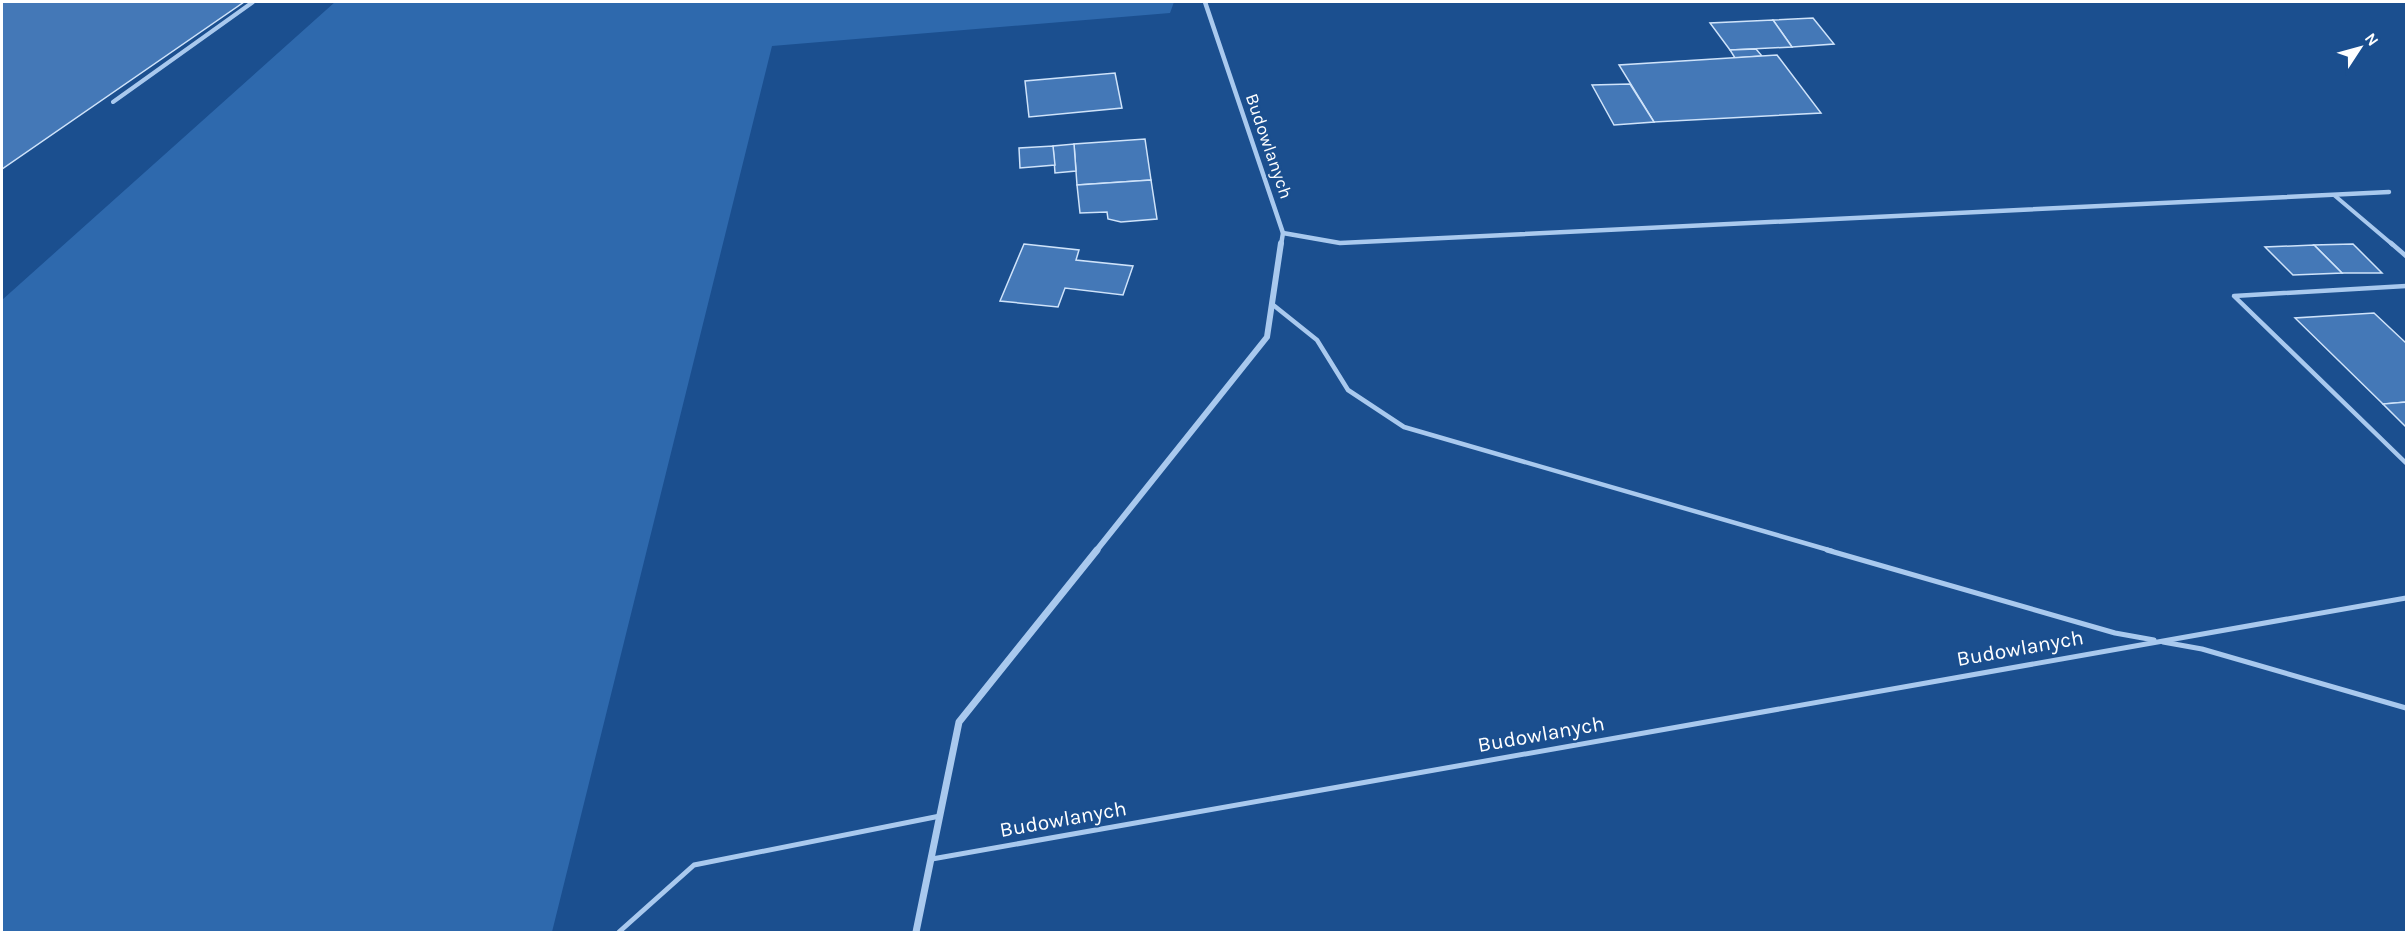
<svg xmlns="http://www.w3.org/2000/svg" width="2408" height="934" font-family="Karla,sans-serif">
<rect width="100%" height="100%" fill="#1b4f8f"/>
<polygon fill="#2e69ad" points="335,2 1174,2 1170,13 772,46 552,932 2,932 2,300"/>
<g fill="#4478b7" stroke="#cfe3fa" stroke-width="1.5">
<polygon points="2,2 244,2 2,169"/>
<polygon points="1813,18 1834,44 1792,47 1773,20"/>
<polygon points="1773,20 1792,47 1730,50 1710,23"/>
<polygon points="1756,49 1762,56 1735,58 1730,50"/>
<polygon points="1777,55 1821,113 1654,122 1619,65"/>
<polygon points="1115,73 1122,108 1029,117 1025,81"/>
<polygon points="1630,84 1654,122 1614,125 1592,85"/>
<polygon points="1145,139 1151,180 1077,185 1074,144"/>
<polygon points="1074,144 1076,171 1055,173 1053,146"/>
<polygon points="1053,146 1055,165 1020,168 1019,148"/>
<polygon points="1151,180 1157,219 1121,222 1108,219 1107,212 1080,213 1077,185"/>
<polygon points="1024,244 1079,250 1076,260 1133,266 1123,295 1065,288 1058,307 1000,301"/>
<polygon points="2353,244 2382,273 2342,273 2314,245"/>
<polygon points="2314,245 2342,273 2293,275 2265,247"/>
<polygon points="2374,313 2406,343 2406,402 2383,404 2295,318"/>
<polygon points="2406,402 2406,427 2383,404"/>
</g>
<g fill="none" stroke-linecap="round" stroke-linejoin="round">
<g stroke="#a9c9ee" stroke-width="4">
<polyline points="113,102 253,2"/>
<polyline points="2334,195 2393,245"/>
</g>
<g stroke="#a9c9ee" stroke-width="4.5">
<polyline points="2391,243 2406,256"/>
<polyline points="2406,286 2234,296 2406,463"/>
<polyline points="1272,304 1317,340 1348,390 1404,427 1832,551"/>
</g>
<g stroke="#a9c9ee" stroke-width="5">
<polyline points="1827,550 2115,633 2154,640"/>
<polyline points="2163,642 2202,649 2406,708"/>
<polyline points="932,859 2406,598"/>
<polyline points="619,932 694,865 940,816"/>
</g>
<g stroke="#a9c9ee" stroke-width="4.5">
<polyline points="1205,2 1283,233 1281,245"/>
<polyline points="1283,233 1340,243 2389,192"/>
</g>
<polyline stroke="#a9c9ee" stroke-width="6" points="1096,551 1267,337 1281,243"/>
<polyline stroke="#a9c9ee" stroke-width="7" points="916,932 959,722 1097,550"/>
</g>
<g text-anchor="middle" stroke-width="4.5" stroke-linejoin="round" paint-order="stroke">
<g font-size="18" fill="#fff" stroke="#1b4f8f">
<text transform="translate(1269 146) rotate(71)" y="6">Budowlanych</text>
</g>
<g font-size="21" fill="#fff" stroke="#1b4f8f">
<text transform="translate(2020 648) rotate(-10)" y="7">Budowlanych</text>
<text transform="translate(1541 734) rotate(-10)" y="7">Budowlanych</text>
<text transform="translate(1063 819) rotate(-10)" y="7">Budowlanych</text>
</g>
</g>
<rect width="2408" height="934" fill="none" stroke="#ffffff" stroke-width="6"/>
<g transform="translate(2360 48) rotate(54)" stroke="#1b4f8f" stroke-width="4.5" paint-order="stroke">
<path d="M0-4.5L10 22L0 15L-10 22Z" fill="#ffffff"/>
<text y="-9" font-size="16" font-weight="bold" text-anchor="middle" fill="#ffffff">N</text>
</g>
</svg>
